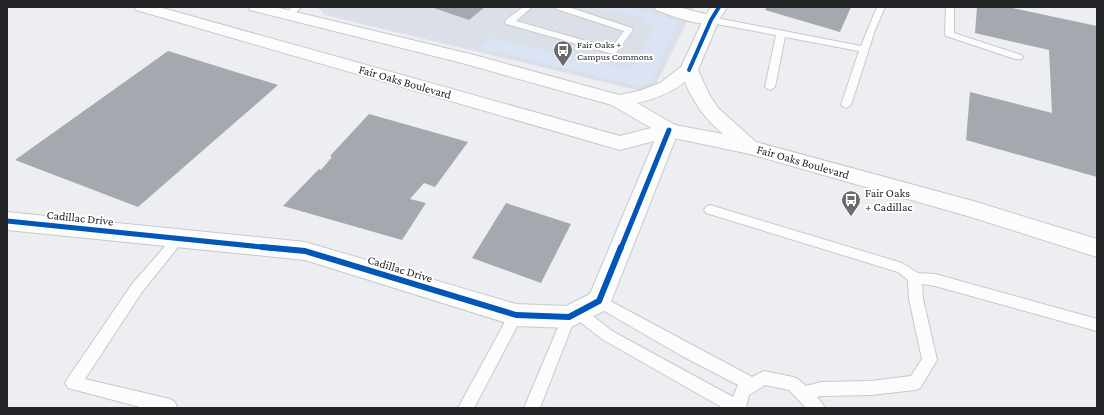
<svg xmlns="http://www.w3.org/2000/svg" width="1104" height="415" font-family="'Crimson Pro',serif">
<rect width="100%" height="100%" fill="#eceef1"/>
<polygon fill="#dbe0e8" points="318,7 694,7 656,84 641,91 325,15"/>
<polygon fill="#dae4f4" points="591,7 632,7 678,22 653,79 649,83 637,86 482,48 491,38 627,69 639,59 656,25 643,25 646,18"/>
<g fill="#a5a9af">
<polygon points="431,7 485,7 469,20"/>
<polygon points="767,7 851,7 840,32 765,10"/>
<polygon points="977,7 1008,7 1097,26 1097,177 966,140 970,92 1052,113 1049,50 975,33"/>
<polygon points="168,51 278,85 138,207 15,160"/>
<polygon points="369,114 468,142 435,187 424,183 410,199 426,203 402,240 283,206 319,169 321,170 332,157 330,156"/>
<polygon points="506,203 571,224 541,283 472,258"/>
</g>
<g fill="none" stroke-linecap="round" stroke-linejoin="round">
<g stroke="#c7c9cb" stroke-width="2">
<g id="lane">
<polygon points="292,7 301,7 292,17 286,17 285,15"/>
<polygon points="523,7 532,7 516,21 611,48 624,31 556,9 555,7 568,7 632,28 633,30 616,53 613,54 506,24 505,22 506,20"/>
<polygon points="877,7 885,7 875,30 851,105 846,108 841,105 859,51 785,37 775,87 770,90 765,87 776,35 711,23 707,20 711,17 861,46"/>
<polygon points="946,7 954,7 954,33 1021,55 1023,57 1021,59 1015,59 946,36 945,34"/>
<polygon points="710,205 902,263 918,273 935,274 1097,319 1097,331 935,286 922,284 923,299 937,360 920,388 915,390 871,395 821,396 817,397 822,403 825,408 806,408 789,390 765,385 749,395 746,408 723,408 602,339 575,318 540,408 524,408 564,313 571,312 573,308 578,306 583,308 612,331 733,397 738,385 682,356 594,305 592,301 594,297 599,295 752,377 764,371 793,377 798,379 806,386 821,382 871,381 911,376 922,359 909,299 908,280 898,272 706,213 704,210 706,207"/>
<polygon points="179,233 183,235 185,238 183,241 142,292 85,379 170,399 175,402 177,408 144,408 68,388 65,383 68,378 132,284 175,235"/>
<polygon points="516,309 521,311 523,315 474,408 458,408 511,311"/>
</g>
</g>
<g stroke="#c7c9cb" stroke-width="2">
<g id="street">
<path d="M654,7h24l39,10 2,3 -2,3c-17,4 -45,-7 -61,-13z"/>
<polygon points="669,123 676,125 679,130 608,309 569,328 516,326 305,260 7,230 7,212 305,242 516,304 566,306 590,294 659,130 662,125"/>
</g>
</g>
<g stroke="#c7c9cb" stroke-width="2">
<path id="secondary" d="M134,7h25l461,129 31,-8 -39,-23 -150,-42 -212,-53 -2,-3h27l199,48 145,40 20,-4 21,-8 21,-16 22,-47 8,-13h16l-8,13 -21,50 11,24 9,14 38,34 217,59 124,38v18l-126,-40 -221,-63 -81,-17 -49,13 -484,-140zM685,82c8,20 21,38 38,52l-48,-9 -38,-22c18,-4 33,-10 48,-21z"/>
</g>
<use href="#lane" fill="#fcfcfd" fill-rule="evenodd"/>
<use href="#street" fill="#fcfcfd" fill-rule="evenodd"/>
<use href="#secondary" fill="#fcfcfd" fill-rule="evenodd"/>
<g stroke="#fff" stroke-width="6">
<polyline id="cycleway-far2" points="689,70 711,20 719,7"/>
</g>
<g stroke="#fff" stroke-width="8">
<g id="cycleway-far1">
<polyline points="7,221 272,248"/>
<polyline points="621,248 669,130"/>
</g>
</g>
<g stroke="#fff" stroke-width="8">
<polyline id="cycleway" points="262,247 305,251 516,315 569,317 599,301 621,247"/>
</g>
<use href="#cycleway-far2" stroke="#0057b8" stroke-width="4"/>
<use href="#cycleway-far1" stroke="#0057b8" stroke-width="5"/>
<use href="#cycleway" stroke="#0057b8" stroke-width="6"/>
</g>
<defs>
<g id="bus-pin" transform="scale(1)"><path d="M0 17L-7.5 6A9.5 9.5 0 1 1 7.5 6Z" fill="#696b6d" stroke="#fff"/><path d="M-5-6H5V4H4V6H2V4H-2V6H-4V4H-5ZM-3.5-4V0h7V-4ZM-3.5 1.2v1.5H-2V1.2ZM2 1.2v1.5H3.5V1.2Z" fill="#fff"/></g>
</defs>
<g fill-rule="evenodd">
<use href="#bus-pin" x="563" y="50"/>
<use href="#bus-pin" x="851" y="200"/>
</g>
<g text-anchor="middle" stroke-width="4" stroke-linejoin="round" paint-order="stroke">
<g font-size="10" fill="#232426" stroke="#fff" text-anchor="start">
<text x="577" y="48">Fair Oaks +<tspan x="577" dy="12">Campus Commons</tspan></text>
</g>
<g font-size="12" fill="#232426" stroke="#fff">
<text transform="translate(405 82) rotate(16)" y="4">Fair Oaks Boulevard</text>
<text transform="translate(803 162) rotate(16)" y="4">Fair Oaks Boulevard</text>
<text transform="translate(80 218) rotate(6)" y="4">Cadillac Drive</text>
<text transform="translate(400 269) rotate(17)" y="4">Cadillac Drive</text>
</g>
<g font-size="12" fill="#232426" stroke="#fff" text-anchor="start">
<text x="865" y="197">Fair Oaks<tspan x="865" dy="14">+ Cadillac</tspan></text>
</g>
</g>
<rect width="1104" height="415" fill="none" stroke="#232426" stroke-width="16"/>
</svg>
